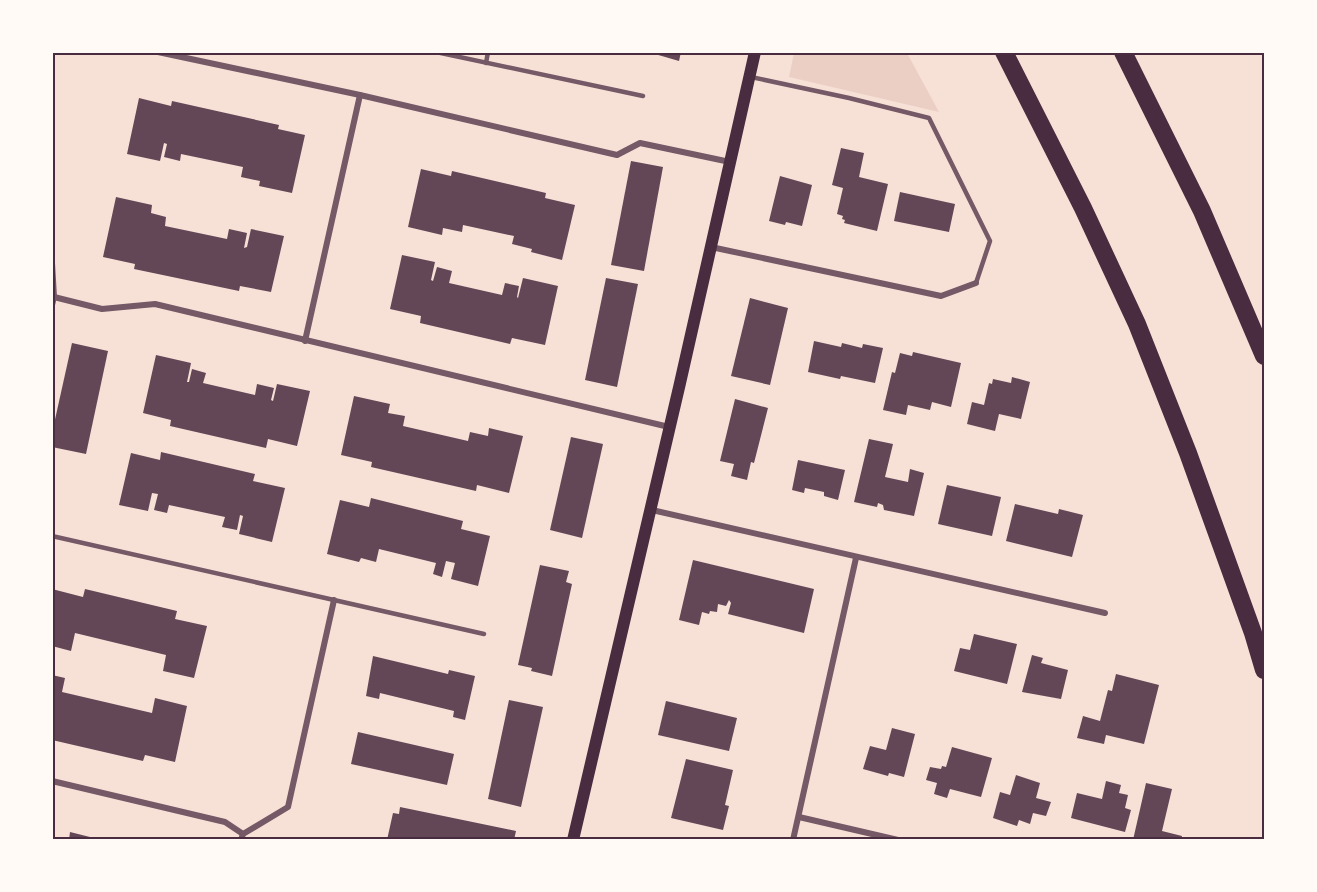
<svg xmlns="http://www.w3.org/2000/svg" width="1317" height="892" font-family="'Fira Sans',sans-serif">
<rect width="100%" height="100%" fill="#f7e1d7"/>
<polygon fill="#ebcfc5" points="794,53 907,53 939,112 789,77"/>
<g fill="#644757">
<polygon points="648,52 681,52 679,61"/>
<polygon points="139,98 171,106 172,101 279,125 278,129 305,135 292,193 259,186 260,181 241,177 243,167 181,154 180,161 164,157 167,144 164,143 160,161 127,154"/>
<polygon points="841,148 864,153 859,177 888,184 877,231 844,223 845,220 842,219 843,216 837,214 843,188 832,185"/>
<polygon points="631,161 663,167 644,271 611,265"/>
<polygon points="421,169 451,176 452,171 546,193 545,198 575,205 562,260 531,252 532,249 512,244 514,236 463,225 462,232 443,228 442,235 408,227"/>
<polygon points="780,176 812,185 802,226 786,222 785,225 769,221"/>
<polygon points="900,192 955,204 949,232 894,221"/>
<polygon points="116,197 152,205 151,213 166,217 165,226 227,239 229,229 247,233 244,248 247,247 251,229 284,236 271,292 240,286 239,291 134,269 135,264 103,257"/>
<polygon points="402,255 435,262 431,280 433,281 437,267 452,271 449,283 502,295 505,283 519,286 517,297 518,298 523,278 558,286 545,345 512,338 510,344 420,323 421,316 390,309"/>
<polygon points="606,278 638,284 617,387 585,380"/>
<polygon points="750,298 788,308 770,385 731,376"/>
<polygon points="814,341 841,347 842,343 862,348 863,344 883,348 875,383 841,376 840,379 808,372"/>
<polygon points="72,343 108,351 86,454 52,447 52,433"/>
<polygon points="913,352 961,363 951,407 932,402 930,410 908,405 906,415 883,410 892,372 895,373 900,353 912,356"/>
<polygon points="156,355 191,363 187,382 189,382 192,369 206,373 203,383 255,395 257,384 274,388 271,400 273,401 277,384 310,391 297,446 268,439 266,448 170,426 171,420 143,413"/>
<polygon points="1012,377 1030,382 1021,419 999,414 995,431 967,424 972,402 984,405 989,383 992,384 993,379 1011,383"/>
<polygon points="354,396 390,404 388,413 405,416 403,426 468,441 470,432 488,436 489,428 523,436 509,493 477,485 476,491 371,467 372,462 341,455"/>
<polygon points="735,399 768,408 754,463 751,462 747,480 731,476 734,464 720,461"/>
<polygon points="571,437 603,444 582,538 550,530"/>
<polygon points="869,439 893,444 885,477 908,482 910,469 924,473 914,516 884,510 883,505 878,503 877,507 854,502"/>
<polygon points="161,452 255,474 253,481 285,488 272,542 239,534 243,516 240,515 237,530 222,527 225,517 169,505 167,513 154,510 158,494 152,493 148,511 119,505 131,453 160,460"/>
<polygon points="798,460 845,470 838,500 824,496 824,492 805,488 804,493 792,490"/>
<polygon points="947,485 1001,497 992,536 938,524"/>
<polygon points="371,498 463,521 461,529 490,536 478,586 451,579 455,563 446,561 442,577 433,574 436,563 379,549 376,562 361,558 359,562 327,554 340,500 369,507"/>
<polygon points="1015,504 1058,514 1059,509 1083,515 1072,557 1006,541"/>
<polygon points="693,560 814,589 804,633 728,614 731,603 729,600 726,606 718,604 717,612 710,611 709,614 702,612 699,625 679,620"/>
<polygon points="540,565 569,571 566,582 572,584 552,676 531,671 532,668 518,665"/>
<polygon points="52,589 83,597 85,589 177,611 175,619 207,626 194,678 163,671 166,655 75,633 71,651 52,646"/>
<polygon points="974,634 1017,644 1007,684 954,671 960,648 970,650"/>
<polygon points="1032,655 1043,658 1041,663 1068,670 1061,699 1022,692"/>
<polygon points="373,656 448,674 449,670 475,676 465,720 453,717 454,711 380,693 379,699 366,696"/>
<polygon points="1116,674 1159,685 1144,744 1106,735 1104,744 1077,738 1083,716 1100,721 1108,690 1112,691"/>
<polygon points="52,675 65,678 62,692 152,713 155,698 187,706 175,762 145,755 143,761 52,740"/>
<polygon points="509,700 543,707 521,807 488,799"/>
<polygon points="666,701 737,718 729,751 658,735"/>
<polygon points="892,728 915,734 904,777 889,773 888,776 863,769 870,746 886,750"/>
<polygon points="358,732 454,754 447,785 351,764"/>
<polygon points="952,747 992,758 981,797 950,789 947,798 934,794 937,783 926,780 930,767 941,769 942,766 946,767"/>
<polygon points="686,759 733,770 725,805 729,806 723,830 671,818"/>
<polygon points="1016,775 1040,783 1036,798 1051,802 1046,816 1033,813 1030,824 1019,820 1017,826 993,818 1000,792 1010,795"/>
<polygon points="1106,781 1121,785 1119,793 1128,795 1125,808 1131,810 1125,832 1071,818 1077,793 1102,799"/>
<polygon points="1146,783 1172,789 1162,831 1182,836 1181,840 1133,840"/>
<polygon points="400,807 516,831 514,840 387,840 393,813 399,814"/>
<polygon points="70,832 98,839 98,840 69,840"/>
</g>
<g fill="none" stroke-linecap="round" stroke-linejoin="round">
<g stroke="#755966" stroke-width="4.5">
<polyline points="436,52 643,96"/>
<polyline points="486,63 488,52"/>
<polyline points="751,77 849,98 929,118 990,241 976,283"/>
<polyline points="52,536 484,634"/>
</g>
<g stroke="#755966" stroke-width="6">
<polyline points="158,52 360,95 617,155 640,143 730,162"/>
<polyline points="711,247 941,296 976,283"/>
<polyline points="52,263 54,297"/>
<polyline points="52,305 54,297 102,309 155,304 669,427"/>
<polyline points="305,341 360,95"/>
<polyline points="652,510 1105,613"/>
<polyline points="52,781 225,822 243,834"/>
<polyline points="799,817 898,840"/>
<polyline points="241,840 243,834 288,807 334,600"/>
<polyline points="793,840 856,558"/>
</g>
<path stroke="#4a2c40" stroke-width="12" d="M573,840c63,-262 123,-525 182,-788"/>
<g stroke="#4a2c40" stroke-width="18">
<polyline points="1004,52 1083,208 1137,324 1188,453 1253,633 1264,670"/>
<polyline points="1123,52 1202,211 1264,356"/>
</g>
</g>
<rect width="1317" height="892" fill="none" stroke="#fffaf5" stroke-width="108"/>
<rect x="54" y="54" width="1209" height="784" fill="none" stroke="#4a2c40" stroke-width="2"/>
</svg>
